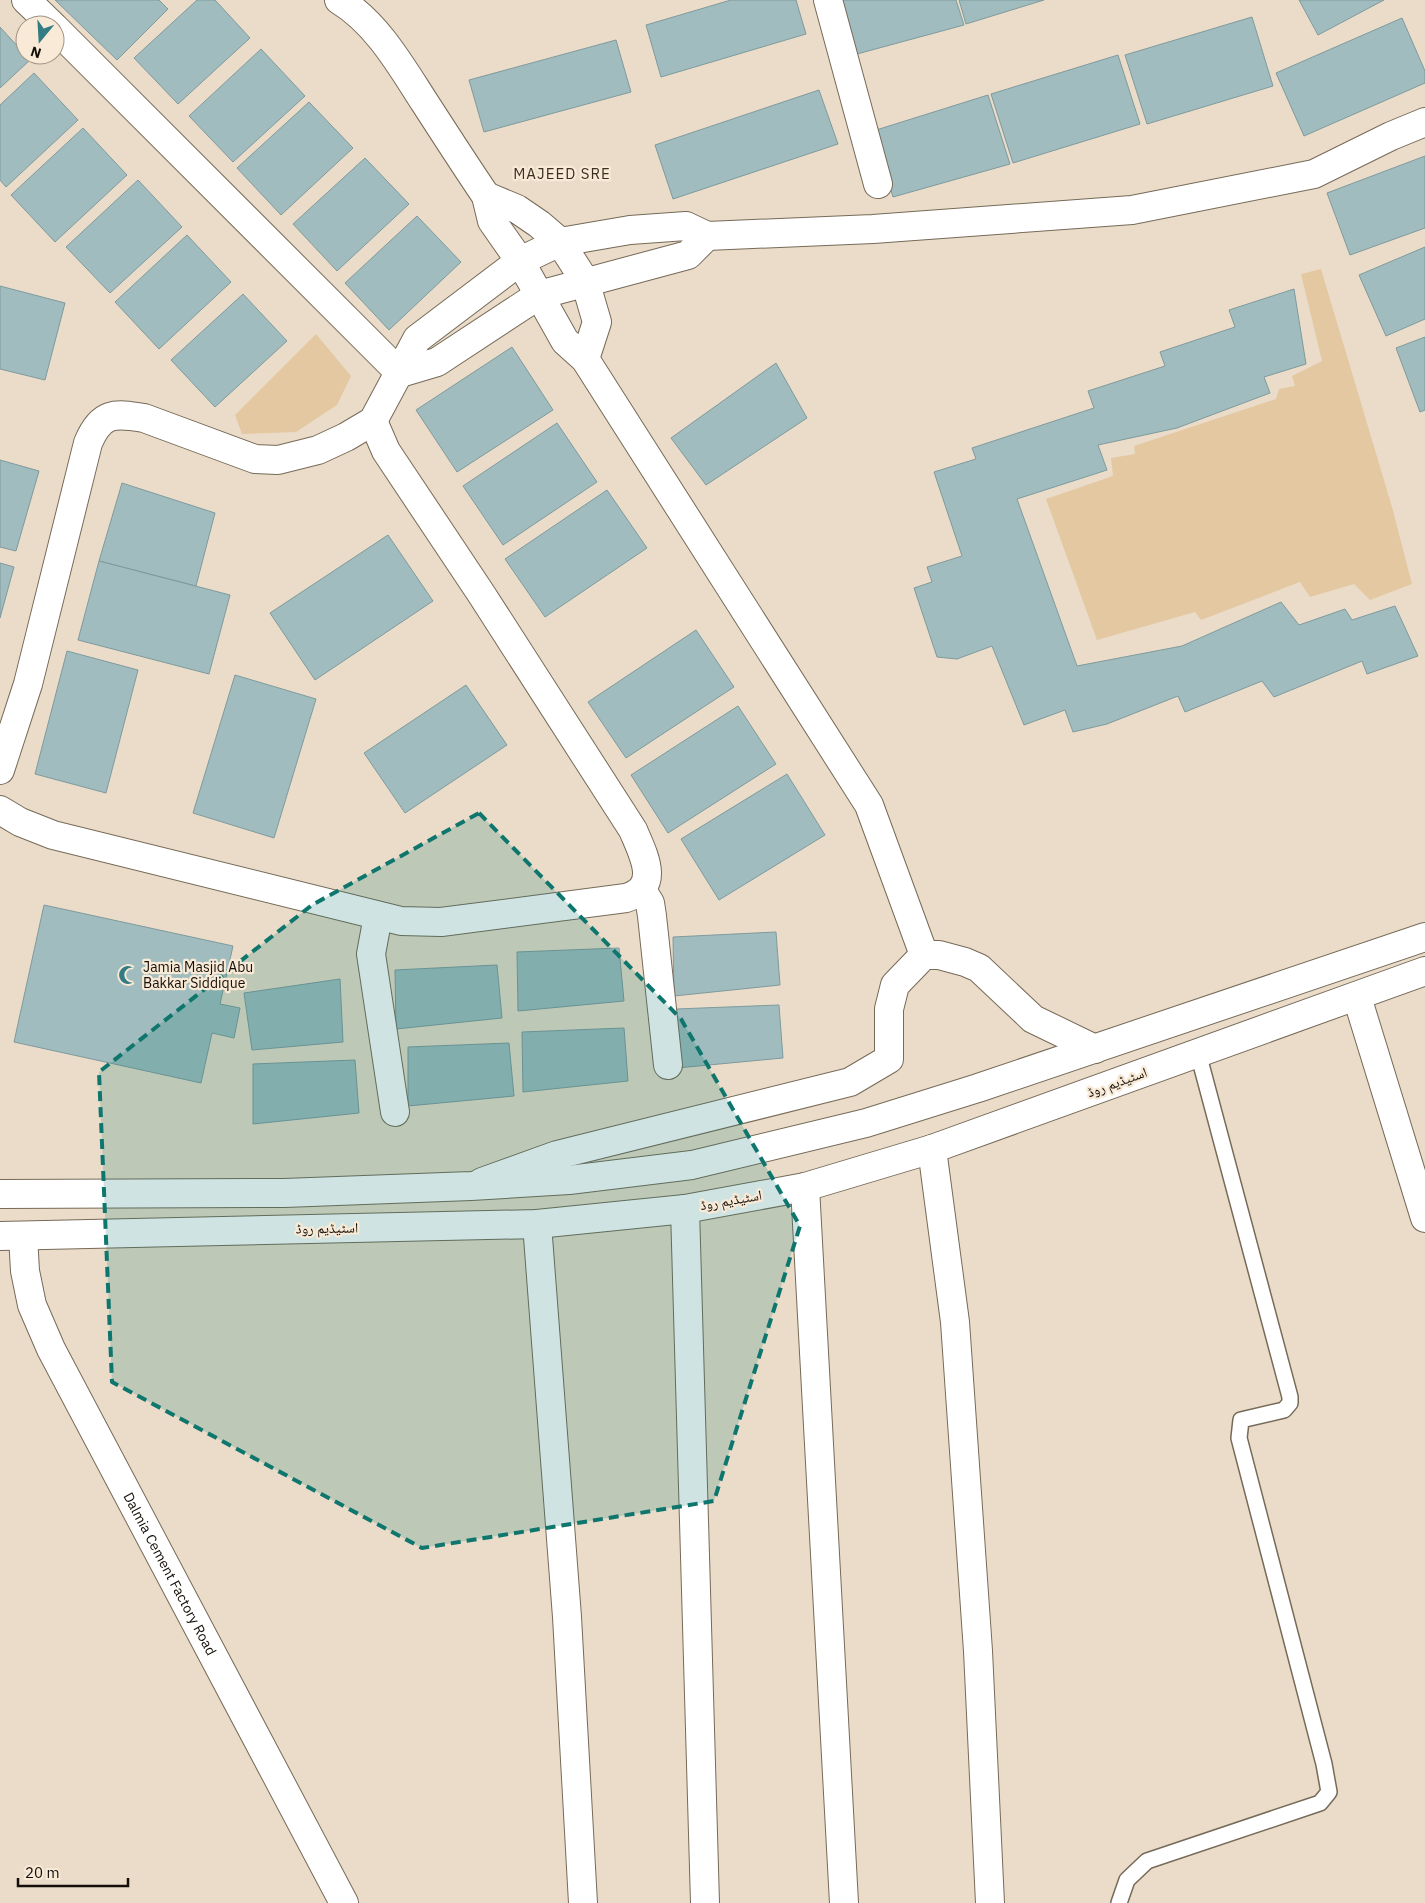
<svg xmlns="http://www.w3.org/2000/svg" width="1425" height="1903" font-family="'IBM Plex Sans','Noto Naskh Arabic',sans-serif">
<rect width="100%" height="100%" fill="#eadcc9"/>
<g fill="#e3c8a1">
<polygon points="1321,269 1392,507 1412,584 1370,600 1354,584 1310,597 1300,582 1201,620 1195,612 1097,640 1046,499 1113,476 1111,458 1135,454 1134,446 1276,399 1279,389 1295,386 1292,376 1322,361 1301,274"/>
<polygon points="316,334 351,376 337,405 296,432 242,434 235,415"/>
</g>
<g fill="#a0bcbe" stroke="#7f9a9d">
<polygon points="55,0 159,0 168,9 117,60"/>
<polygon points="197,0 215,0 250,38 178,104 134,58"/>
<polygon points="731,0 796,0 806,34 661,77 646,25"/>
<polygon points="842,0 956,0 964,25 857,54"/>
<polygon points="959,0 1044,0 966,24"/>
<polygon points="1299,0 1384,0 1318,35"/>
<polygon points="1252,17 1273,86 1147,124 1125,55"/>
<polygon points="1402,18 1425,71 1425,83 1304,136 1276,73"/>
<polygon points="0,27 30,60 0,88"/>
<polygon points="616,40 631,92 484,132 469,80"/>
<polygon points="261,49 305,96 233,162 189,116"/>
<polygon points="1118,55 1140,124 1013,163 991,94"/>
<polygon points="34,73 78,120 6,187 0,180 0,105"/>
<polygon points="819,90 838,144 673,199 655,145"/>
<polygon points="988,95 1010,164 893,197 873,131"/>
<polygon points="309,102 353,148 281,215 237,168"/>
<polygon points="83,128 127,175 55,242 11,195"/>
<polygon points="1425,156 1425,228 1350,255 1327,193"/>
<polygon points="365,158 409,204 337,271 293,224"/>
<polygon points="138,180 182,227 110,293 66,247"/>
<polygon points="417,216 461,262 389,330 345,283"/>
<polygon points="187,235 231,282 159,349 115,302"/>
<polygon points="1425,247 1425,319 1386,336 1359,275"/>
<polygon points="0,286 65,303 45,380 0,369"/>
<polygon points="1294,289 1306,364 1264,377 1270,393 1177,428 1098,445 1107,470 1017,499 1077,666 1182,646 1281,602 1299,625 1345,609 1352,620 1395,606 1418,656 1367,674 1362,661 1274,697 1262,681 1185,712 1178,696 1107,724 1073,732 1065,710 1024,725 992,646 957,659 937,657 914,588 932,582 927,567 962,556 934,472 976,459 972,448 1094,408 1088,391 1165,366 1160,352 1235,327 1229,310"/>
<polygon points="243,294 287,341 215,407 171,360"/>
<polygon points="1425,337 1425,410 1420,412 1396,348"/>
<polygon points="512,347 553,410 457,472 416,410"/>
<polygon points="776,363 807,418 706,485 671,438"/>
<polygon points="557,423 597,482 503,545 463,486"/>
<polygon points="0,460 39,471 16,551 0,547"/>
<polygon points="122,483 215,513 196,586 99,561"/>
<polygon points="607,490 647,548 545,617 505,559"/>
<polygon points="388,535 433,601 315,680 270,613"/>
<polygon points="99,561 230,595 209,674 78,640"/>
<polygon points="0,563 14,567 0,618"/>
<polygon points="696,630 734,687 626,758 588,702"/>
<polygon points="67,651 138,670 106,793 35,774"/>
<polygon points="235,675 316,699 274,838 193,813"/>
<polygon points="466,685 507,745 405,813 364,753"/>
<polygon points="738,706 776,764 668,833 631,775"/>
<polygon points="787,774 825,835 719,900 681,839"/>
<polygon points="44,905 233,946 220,1004 240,1008 234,1038 212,1033 201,1083 14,1042"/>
<polygon points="776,932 780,985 674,996 673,937"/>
<polygon points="619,948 624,1001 518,1011 517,952"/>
<polygon points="497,965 502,1018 396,1029 395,970"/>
<polygon points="340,979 343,1042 252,1050 244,993"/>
<polygon points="779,1005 783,1058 677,1068 676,1009"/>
<polygon points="624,1028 628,1081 523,1092 522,1032"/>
<polygon points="509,1043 514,1096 408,1106 408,1047"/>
<polygon points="355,1060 359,1113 253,1124 253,1064"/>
</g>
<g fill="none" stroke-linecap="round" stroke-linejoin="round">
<g stroke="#766a58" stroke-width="18">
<polyline id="service" points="1119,1903 1127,1880 1147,1861 1320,1803 1329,1792 1324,1764 1239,1438 1241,1420 1284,1410 1290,1403 1290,1397 1198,1053"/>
</g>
<g stroke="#766a58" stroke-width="30">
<g id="minor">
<polyline points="26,0 52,25"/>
<path d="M339,0c38,23 62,66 86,103 20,31 40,62 61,93l6,25 28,40 45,80 20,18 284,446 55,150"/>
<polyline points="828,0 878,184"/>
<polyline points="55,28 400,373"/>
<polyline points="486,196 517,209 539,224 560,242 585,281 597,322 585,359"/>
<polyline points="400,373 437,362 539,295 688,255 707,236"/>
<path d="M0,770l28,-86 60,-241c13,-31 26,-30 56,-25l111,41 23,1 40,-10 28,-13 27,-16 44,-82 103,-78 40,-19 70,-12 56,-4 21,10 166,-7 259,-19 182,-36 77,-38 34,-14"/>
<path d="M0,810l20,12 33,13 348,86 40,1 185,-24c36,-11 17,-44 7,-68l-151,-235 -96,-144 -13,-30"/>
<polyline points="642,890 650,903 652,916 668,1065"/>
<polyline points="378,916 371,954 395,1112"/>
<polyline points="1357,997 1425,1218"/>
<polyline points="932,1149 955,1322 978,1651 990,1903"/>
<polyline points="482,1182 557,1155 850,1082 889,1059 889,1009 895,985 924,955 939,955 965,962 979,968 1033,1019 1095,1049"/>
<polyline points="805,1187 844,1903"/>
<polyline points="685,1209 705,1903"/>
<polyline points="537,1224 567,1617 583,1903"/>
<path id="s1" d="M23,1236l2,35 7,34 19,44 293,554"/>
</g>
</g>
<g stroke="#766a58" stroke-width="30">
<g id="primary">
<polyline points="0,1194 284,1193 471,1186 569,1180 692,1165 866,1123 978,1088 1425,937"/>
<polyline points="0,1236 537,1224 685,1209 805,1187 932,1149 1425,971"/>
</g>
</g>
<use href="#service" stroke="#fff" stroke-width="15"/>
<use href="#minor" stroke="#fff" stroke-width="28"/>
<use href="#primary" stroke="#fff" stroke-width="28"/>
</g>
<path fill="#0f766e" fill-opacity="0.2" stroke="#0f766e" stroke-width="4" stroke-dasharray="10 6" stroke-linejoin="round" d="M479,813l202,206 119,207 -86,275 -292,47 -310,-166 -13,-310 213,-167z"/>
<defs>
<g id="mosque-bare" transform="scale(1.5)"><path d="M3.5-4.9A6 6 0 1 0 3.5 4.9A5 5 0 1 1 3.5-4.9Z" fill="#347c83" stroke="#f8ead6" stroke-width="2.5" paint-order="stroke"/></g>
</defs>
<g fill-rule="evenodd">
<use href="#mosque-bare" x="128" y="975"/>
</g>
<g text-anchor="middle" stroke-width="4.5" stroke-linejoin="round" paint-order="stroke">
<g font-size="14" fill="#140f09" stroke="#f8ead6" text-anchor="start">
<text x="143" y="972">Jamia Masjid Abu<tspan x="143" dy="16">Bakkar Siddique</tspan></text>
</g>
<g font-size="14" fill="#140f09" stroke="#f8ead6">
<text transform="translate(1117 1082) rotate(-20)" y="5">اسٹیڈیم روڈ</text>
<text transform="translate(731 1200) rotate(-10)" y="5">اسٹیڈیم روڈ</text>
<text transform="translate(327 1228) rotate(-1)" y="5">اسٹیڈیم روڈ</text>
<text dy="5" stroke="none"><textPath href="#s1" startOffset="372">Dalmia Cement Factory Road</textPath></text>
</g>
<g font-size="15" letter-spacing="1" fill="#3a2f20" stroke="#f8ead6">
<text x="562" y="179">MAJEED SRE</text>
</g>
</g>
<g transform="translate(40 40) rotate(198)"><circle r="24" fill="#f8ead6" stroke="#9d9284"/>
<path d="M0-4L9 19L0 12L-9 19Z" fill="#347c83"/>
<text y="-8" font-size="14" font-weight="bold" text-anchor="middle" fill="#140f09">N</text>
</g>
<path d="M18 1878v8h110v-8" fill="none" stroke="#140f09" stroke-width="2.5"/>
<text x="25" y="1878" font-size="15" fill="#140f09" stroke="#f8ead6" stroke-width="4" paint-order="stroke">20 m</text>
</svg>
